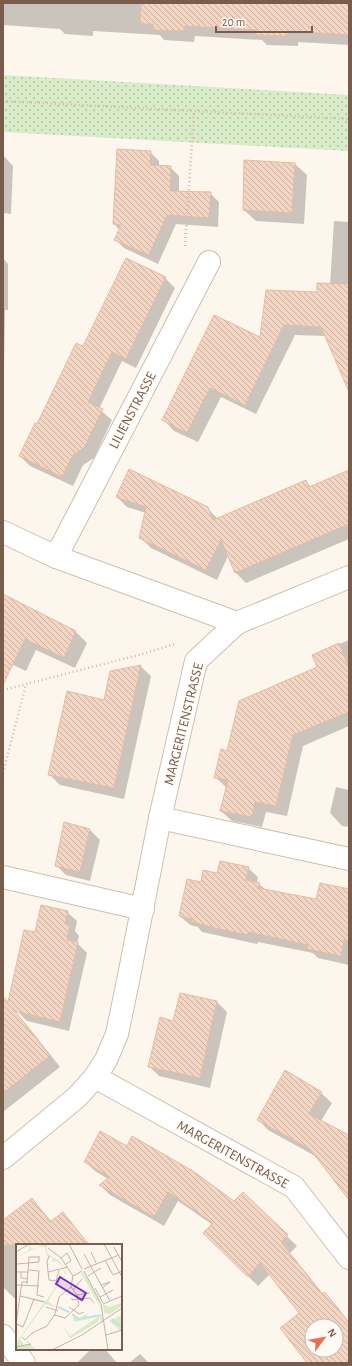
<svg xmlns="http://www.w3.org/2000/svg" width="352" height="1366" font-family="'Alegreya Sans',sans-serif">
<defs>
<pattern id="grass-dots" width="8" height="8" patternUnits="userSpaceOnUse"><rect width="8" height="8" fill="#d8ecc9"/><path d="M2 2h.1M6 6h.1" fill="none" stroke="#b4c2a5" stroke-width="1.8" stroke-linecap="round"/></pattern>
<pattern id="building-back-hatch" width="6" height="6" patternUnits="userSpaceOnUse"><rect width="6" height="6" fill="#f3d5c3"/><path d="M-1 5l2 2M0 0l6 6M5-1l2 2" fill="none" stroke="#cab0a1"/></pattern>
</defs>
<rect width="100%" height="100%" fill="#fdf6ec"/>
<polygon fill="url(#grass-dots)" points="3,75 349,95 349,151 3,132"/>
<g fill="#0003" fill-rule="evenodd">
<polygon points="3,3 349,3 349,45 298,42 298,46 267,45 262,40 195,36 194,42 164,40 160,35 93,31 93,36 65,34 60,29 3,25"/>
<polygon points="150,152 159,161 159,166 170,167 179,176 179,192 210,193 219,202 218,227 176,224 158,264 124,248 115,239 120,230 114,224"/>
<polygon points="3,155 13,166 11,214 3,213"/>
<polygon points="295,164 307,175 304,224 256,221 244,210"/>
<polygon points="334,221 349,222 349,390 326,336 295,335 256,414 221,397 198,442 174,431 164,420 261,339 330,285"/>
<polygon points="3,258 8,264 8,310 5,310 4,370 3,369"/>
<polygon points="165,278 175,288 136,368 122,361 99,409 112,420 94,458 83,465 73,486 30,466 20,456 83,348"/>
<polygon points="349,471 349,539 246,583 236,573 228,556 217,580 151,548 140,537 146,513 127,507 117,497 207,508 218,519 306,482 311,487"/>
<polygon points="3,595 76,632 87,643 75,668 36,650 26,671 3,660"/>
<polygon points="349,640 349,726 303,746 287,816 266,812 262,827 232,821 221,811 227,788 215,777 228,752 319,668 313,655"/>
<polygon points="140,666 151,676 124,799 60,785 49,774 105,701"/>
<polygon points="336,787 349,790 349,827 342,826 330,813"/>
<polygon points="90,830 100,840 90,881 66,875 56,865"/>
<polygon points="248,868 258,877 257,883 259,884 266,890 317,901 349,890 349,965 318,958 313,953 258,942 257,944 202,932 198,927 190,925 180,916 202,883 218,874"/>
<polygon points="67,912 77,921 75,931 79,936 77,943 87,953 69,1031 27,1021 18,1012 40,995 35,934"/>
<polygon points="217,1002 227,1012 210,1088 159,1076 149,1066 174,1022"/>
<polygon points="16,1014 26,1024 60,1067 3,1112 3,1024"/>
<polygon points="321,1093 332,1103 321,1121 349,1136 349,1198 317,1157 268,1130 258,1119"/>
<path d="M85,1161l149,42 9,-9 54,52 -7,7 34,42 1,-1 10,10 14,18v41h-40l-8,-50 -31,-39 -12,12 -44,-43 -1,-18 -35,-24 -14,25 -54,-31 -10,-10 8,-6 -13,-8zM312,1326h24v24h-24z"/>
<polygon points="32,1199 52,1222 63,1214 88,1243 86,1245 17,1245 17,1299 16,1300 3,1287 3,1222"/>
<polygon points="91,1349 105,1349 117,1363 77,1363"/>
<polygon points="140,1354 149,1363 129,1363"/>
</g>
<g fill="url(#building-back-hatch)" stroke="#e6bba3" fill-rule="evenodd">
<polygon points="141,3 349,3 349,35 288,31 288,36 255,35 256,30 184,26 184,31 153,30 153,24 140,24"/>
<polygon points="117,149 151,151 150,165 171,166 170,191 211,192 209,218 167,215 149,255 114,240 121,225 113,224"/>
<polygon points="244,160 295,163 292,213 243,210"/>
<polygon points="126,258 166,277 126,359 112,352 88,402 103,409 84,448 73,455 62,477 19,456 35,423 37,424 76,343 83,346"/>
<polygon points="317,283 349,284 349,392 321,327 284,325 245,405 210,388 187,433 162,420 214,315 260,337 266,290 317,292"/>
<polygon points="129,469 208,507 213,520 306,480 309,487 349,470 349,524 235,573 221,540 206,570 139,538 146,507 116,497"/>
<polygon points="3,594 76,631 64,658 25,639 3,685"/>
<polygon points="339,643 349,668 349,712 293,735 276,806 255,802 252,817 220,811 228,780 214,778 221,749 227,751 239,701 317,667 312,655"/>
<polygon points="141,665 114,788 48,775 67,691 104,700 110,671"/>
<polygon points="64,822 90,829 80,872 55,866"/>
<polygon points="220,861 249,867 246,880 260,883 258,888 316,899 320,883 349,889 349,941 344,940 341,956 307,949 308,945 248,932 248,935 219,929 192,922 192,919 179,916 187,879 201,882 203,870 217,873"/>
<polygon points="41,905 68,911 65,924 70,925 67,940 78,942 60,1022 15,1011 50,1056 3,1093 3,996 8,1002 24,930 35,932"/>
<polygon points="180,993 217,1001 200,1078 148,1067 160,1017 173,1021"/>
<polygon points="285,1070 322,1092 309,1114 349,1135 349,1200 310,1149 257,1120"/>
<path d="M100,1131l27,15 5,-10 61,35 41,30 9,-9 45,43 -7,7 41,52 3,-2 24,31v40h-42l-27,-35 19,-15 -39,-50 -12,14 -45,-44 10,-10 -45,-31 -14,25 -55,-32 11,-8 -26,-15zM312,1326h24v24h-24z"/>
<polygon points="32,1198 50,1222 63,1212 89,1245 3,1245 3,1220"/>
</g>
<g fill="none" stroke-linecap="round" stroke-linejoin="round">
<g stroke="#d1beb0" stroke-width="24">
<g id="street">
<polyline points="3,532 56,557 237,623 349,577"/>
<polyline points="56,557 209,262"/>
<polyline points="160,818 349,859"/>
<polyline points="3,877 143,909"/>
<polyline points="95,1077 294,1187 349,1258"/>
<polyline points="3,1158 77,1097 95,1077 106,1060 117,1034 127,986 160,818 196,661 237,623"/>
<polyline points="3,1336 24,1363"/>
</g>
</g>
<g stroke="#d9b8a5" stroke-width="2.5" stroke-dasharray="1 3" stroke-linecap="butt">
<polyline points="3,101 349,119"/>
<polyline points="185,246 194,111"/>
<polyline points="3,690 146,653 174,644"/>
<polyline points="3,773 26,684"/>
</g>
<use href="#street" stroke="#fff" stroke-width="22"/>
</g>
<g text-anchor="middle" stroke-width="3" stroke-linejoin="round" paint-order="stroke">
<g font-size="14" fill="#7a5c4d" stroke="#fffaf3">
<text transform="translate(132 410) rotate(-62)" y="5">LILIENSTRASSE</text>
<text transform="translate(183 724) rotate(-76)" y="5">MARGERITENSTRASSE</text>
<text transform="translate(233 1154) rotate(29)" y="5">MARGERITENSTRASSE</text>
</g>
</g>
<g transform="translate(16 1244)">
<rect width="106" height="106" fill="#fdf6ec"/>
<path d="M13,0l2,5 16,-5v9l12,8 5,7 -7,-7 -5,1 1,-4 -6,-2 -2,-9h-8l-21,11 13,-8zM52,25l-20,32 7,6 -10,-3 -25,35 4,6 4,-1 -1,-4 9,10h-20v-7l28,-40 -23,-8 25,6 19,-27 -2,-4 3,2zM67,28l15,25 5,24 -2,1 -1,-6 -2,6 -27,16 -2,-1 -5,-10 6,9 28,-19 -24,5 -2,-8 7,5 7,-5 2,4 14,-3 -3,-10 -18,-32zM104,54l2,3v5l-12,8 -6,-1 -1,-9 6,3 12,-4zM106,71v17l-13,-11z" fill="#d8ecc9"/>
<path fill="none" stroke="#bfe3e8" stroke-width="2" d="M42,63l11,5M56,70l7,5 22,-4M96,75l10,9"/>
<path fill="none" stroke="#c5b3a7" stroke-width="1" d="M53,0l13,25M88,0l18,33M98,3l8,15M32,4l13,10 12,18 9,-5M0,8l13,-8M75,8l5,11M68,10l26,47M33,12l-2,6 2,18 7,1 3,-11M45,14l6,-5 4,8 -5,3M89,16l8,15 9,-4M1,20l22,-2v-6M68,25l35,-14M13,26l10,1 -2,24 7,2M68,27l17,33 7,46M0,28h13M5,28v6l7,1M32,28l20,-5M72,32l13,-8M11,38h-5l-6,42 7,3 11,-28M11,40l2,-27h10M0,41l23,1M85,41l9,-3 -8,6M79,44l8,15M57,46l9,-11M61,51l13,-2M4,52l24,6M84,53l13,-7M56,54v2l18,-2 4,5M87,60l19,-8M30,63l12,4M53,63l10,7 5,-2M38,71l11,3 14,-13 -2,-10 -6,-8M90,91l16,-5M6,93l3,3 7,-7 15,-7 8,-12 4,-17 12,-10 2,-11M0,103l15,-3M36,106l30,-15 40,-27"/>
<path fill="#7b2cbf" fill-opacity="0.15" stroke="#7b2cbf" stroke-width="2" d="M44,33l26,16 -4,7 -26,-16z"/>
<rect width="106" height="106" fill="none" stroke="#7a5c4d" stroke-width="2"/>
</g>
<rect width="352" height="1366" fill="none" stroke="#7a5c4d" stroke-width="8"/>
<g transform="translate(324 1338) rotate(58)"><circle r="19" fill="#fffaf3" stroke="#cabbb1"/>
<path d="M0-3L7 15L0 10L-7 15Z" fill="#e76f51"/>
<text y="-6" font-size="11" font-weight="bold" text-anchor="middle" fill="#7a5c4d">N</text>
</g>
<path d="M216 26v6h96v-6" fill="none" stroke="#7a5c4d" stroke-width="2"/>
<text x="222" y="26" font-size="12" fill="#7a5c4d" stroke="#fffaf3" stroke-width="3" paint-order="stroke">20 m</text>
</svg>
